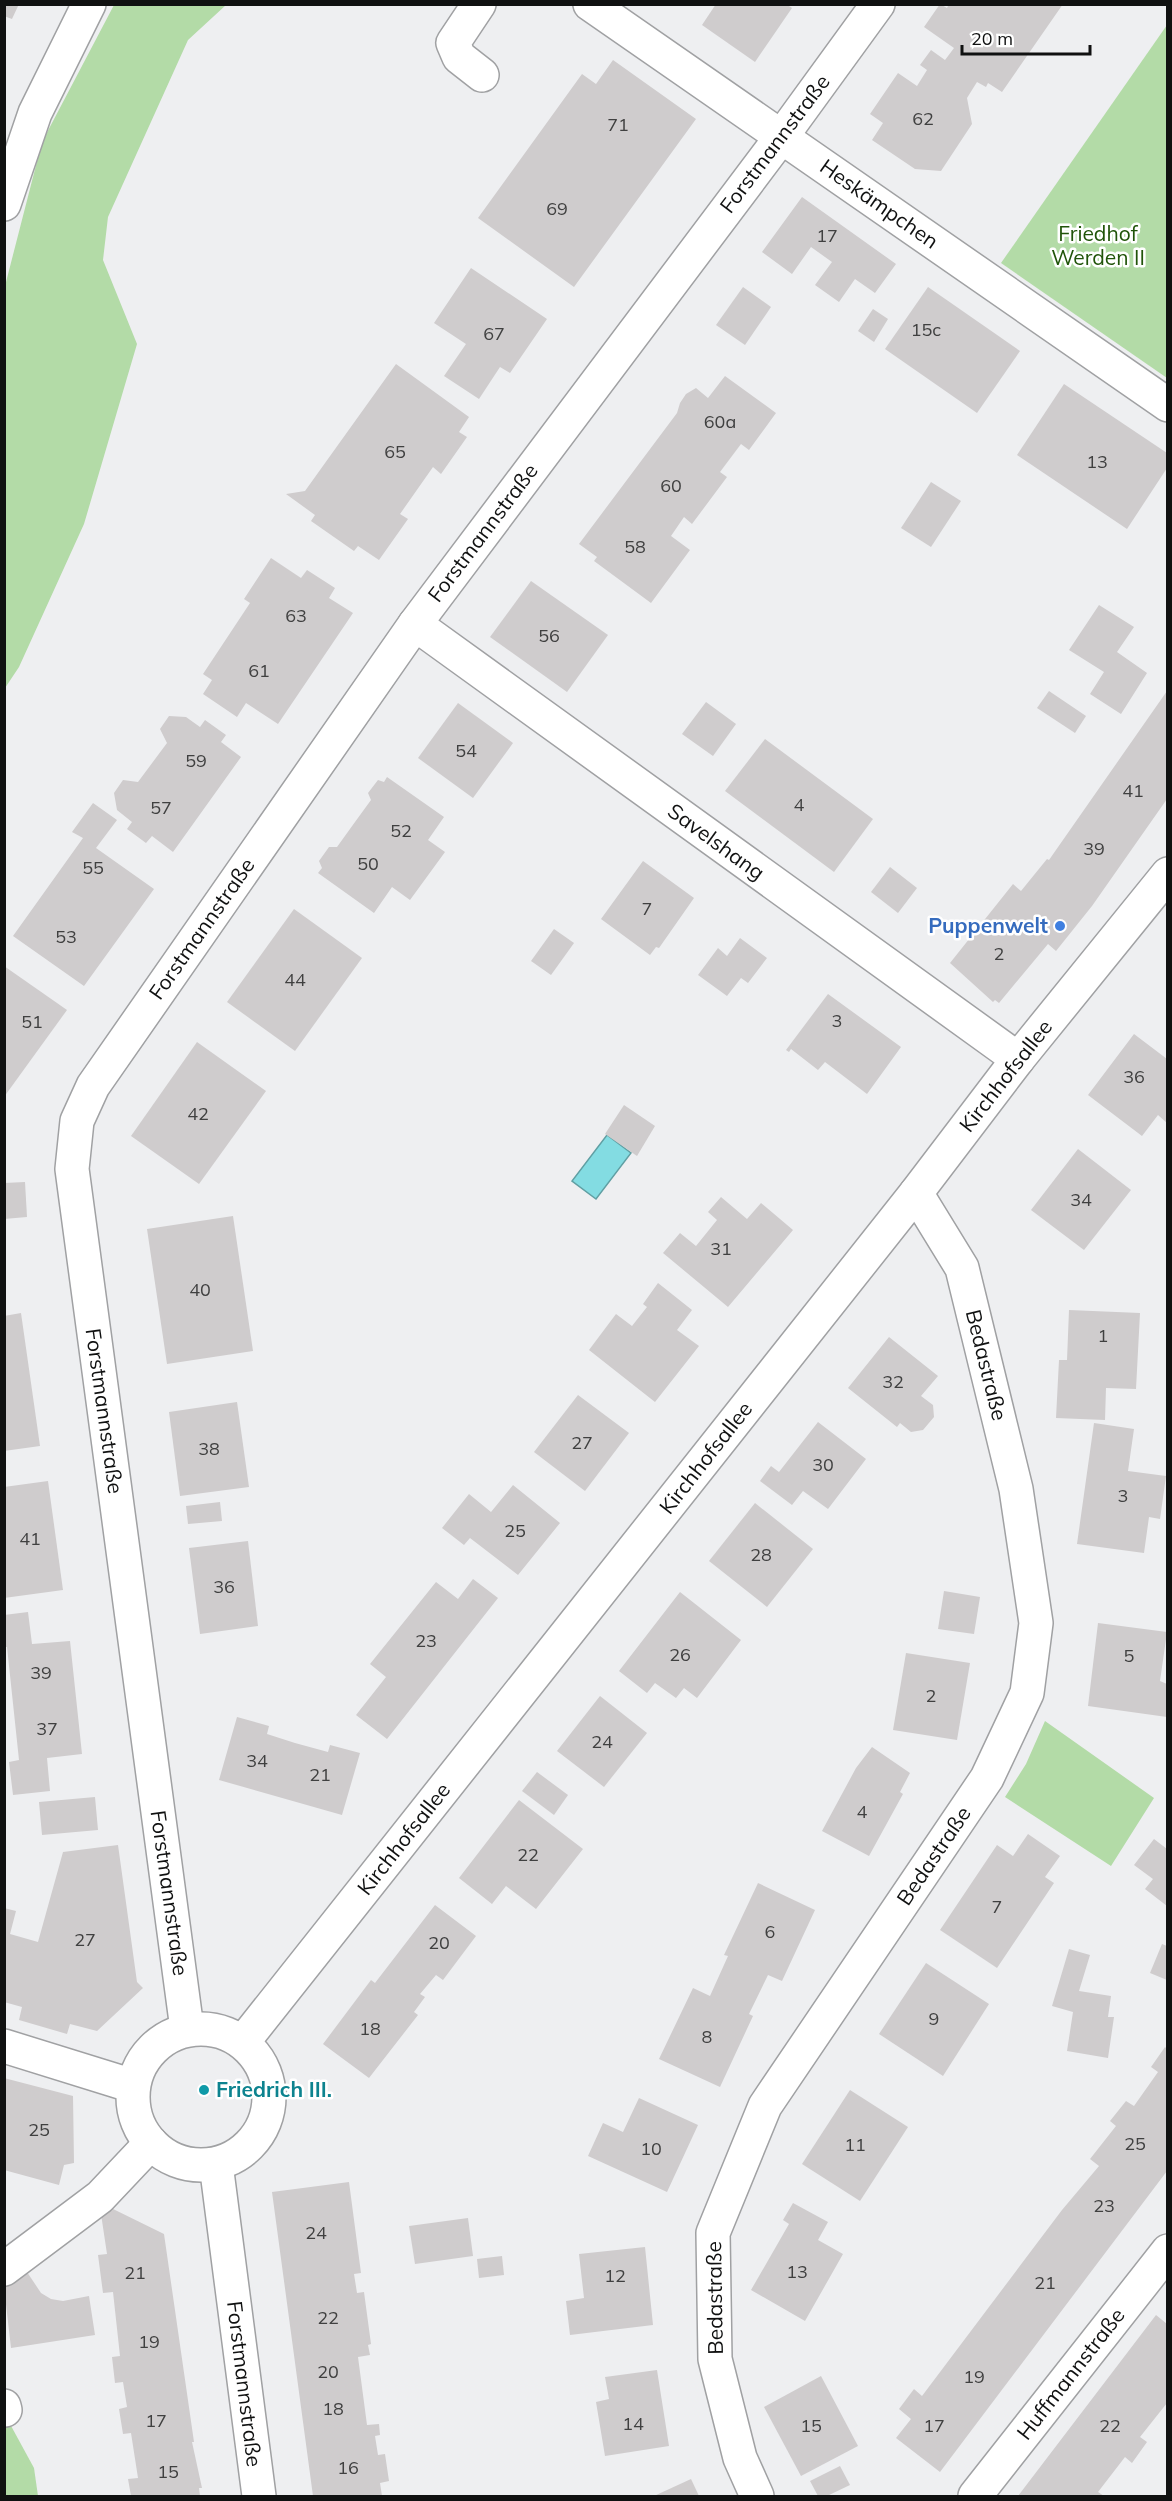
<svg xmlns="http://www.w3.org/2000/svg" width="1172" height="2501" font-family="Mulish,sans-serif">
<rect width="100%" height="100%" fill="#eeeff1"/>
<g fill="#b3dba7">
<polygon points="114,5 226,5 188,40 108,217 103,260 137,344 84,524 19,667 5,688 5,286 42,142"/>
<polygon points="1167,25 1167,378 1001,263"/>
<polygon points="1045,1721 1154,1798 1111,1866 1005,1797 1026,1764"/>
<polygon points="4,2413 34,2468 38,2496 5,2496"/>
</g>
<polygon fill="#83dce2" stroke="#609fa3" stroke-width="1.5" points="607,1135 631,1153 596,1199 572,1181"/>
<g fill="#cfcccd">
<polygon points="4,4 19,4 12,19 4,16"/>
<polygon points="716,4 786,4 792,8 755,62 702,25"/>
<polygon points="940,4 947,8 949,4 1063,4 1002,92 988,83 986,87 977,82 967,98 972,124 941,171 915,169 872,140 883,123 870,114 898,73 917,86 927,70 920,65 931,50 945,60 954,48 924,27"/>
<polygon points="613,60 696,119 574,287 478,218 582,74 596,84"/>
<polygon points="802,197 896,264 875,293 855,279 839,302 815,285 832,262 811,247 792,274 762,252"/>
<polygon points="471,268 547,319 510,373 500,367 479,399 444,376 466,344 434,323"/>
<polygon points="743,287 771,307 745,345 716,325"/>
<polygon points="928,287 1020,351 977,413 885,349"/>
<polygon points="873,309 888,319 874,342 858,331"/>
<polygon points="396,364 469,417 459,432 467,437 441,474 433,467 400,514 408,519 379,560 358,546 354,551 311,521 315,515 286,494 305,491"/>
<polygon points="725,376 776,413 749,450 741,444 720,472 727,477 692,524 684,517 671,536 690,550 651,603 594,561 597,557 579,544 677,413 680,403 686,394 696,388 708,398"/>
<polygon points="1064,384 1167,453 1167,468 1127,529 1017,455"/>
<polygon points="931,482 961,501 931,547 901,528"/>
<polygon points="271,558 301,578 307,570 335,588 329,598 353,613 278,724 246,703 237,717 203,694 212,680 203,674 250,603 244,599"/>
<polygon points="531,581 608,635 567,692 490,637"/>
<polygon points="1099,605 1134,627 1117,652 1147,673 1121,714 1090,694 1104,672 1069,650"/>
<polygon points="1049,691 1086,716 1075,733 1037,708"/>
<polygon points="1167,691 1167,799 1092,906 1056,951 1048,944 999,1003 995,1000 993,1002 950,963 1013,884 1021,891 1047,859 1049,860"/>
<polygon points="706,702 736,724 713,756 682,734"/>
<polygon points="458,703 513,743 473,798 418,758"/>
<polygon points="169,716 186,717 200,727 205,720 226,735 221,742 241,757 173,852 152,836 146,843 127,829 132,822 117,810 114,793 123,780 138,782 167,743 160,729"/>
<polygon points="765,739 873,819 834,872 725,791"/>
<polygon points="387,777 444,817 428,840 445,852 410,900 392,887 374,913 318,873 322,868 319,861 329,847 337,847 355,822 371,800 368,793 378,780 384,782"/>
<polygon points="93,803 117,820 96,848 154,889 84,986 13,936 83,838 72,832"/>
<polygon points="643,861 694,898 659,948 656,947 650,955 601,919"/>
<polygon points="890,867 917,888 898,913 871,892"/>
<polygon points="294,909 362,958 295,1051 227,1002"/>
<polygon points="554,929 574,943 551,975 531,961"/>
<polygon points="740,938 767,958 748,983 741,978 727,996 698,975 718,948 727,956"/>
<polygon points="4,966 67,1010 4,1097"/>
<polygon points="828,994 901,1047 867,1094 825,1062 818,1070 791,1049 789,1052 786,1050"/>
<polygon points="1134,1034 1167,1059 1167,1123 1158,1115 1142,1136 1088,1095"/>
<polygon points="197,1042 266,1091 199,1184 131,1136"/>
<polygon points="624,1105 655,1126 637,1156 605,1134"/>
<polygon points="1078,1149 1131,1190 1084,1250 1031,1210"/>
<polygon points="25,1182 27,1217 4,1219 4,1183"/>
<polygon points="721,1197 747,1219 761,1203 793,1230 728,1307 663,1253 680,1233 696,1246 717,1220 708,1212"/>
<polygon points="233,1216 253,1351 167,1364 147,1229"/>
<polygon points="658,1283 692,1310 677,1330 699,1346 655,1402 589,1350 616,1314 632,1326 647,1307 643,1304"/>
<polygon points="1069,1310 1140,1313 1136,1389 1106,1388 1105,1420 1056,1418 1059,1360 1067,1360"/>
<polygon points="21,1313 40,1446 4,1451 4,1316"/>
<polygon points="889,1337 938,1376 921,1396 933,1405 934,1417 923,1430 911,1432 900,1423 897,1427 848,1388"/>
<polygon points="578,1395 629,1433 585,1491 534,1452"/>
<polygon points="237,1402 249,1487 180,1496 169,1412"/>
<polygon points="818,1422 866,1459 828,1509 803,1491 792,1505 760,1481 771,1466 779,1472"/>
<polygon points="1094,1423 1134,1429 1128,1471 1166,1476 1160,1519 1149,1517 1144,1553 1077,1544"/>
<polygon points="48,1481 63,1590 4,1598 4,1487"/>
<polygon points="513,1485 560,1523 518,1575 470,1538 464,1545 442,1528 469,1494 491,1512"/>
<polygon points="220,1502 222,1521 188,1524 186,1506"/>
<polygon points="755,1503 813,1549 767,1607 709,1561"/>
<polygon points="248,1541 258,1626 200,1634 189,1548"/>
<polygon points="473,1579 498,1598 387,1739 356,1715 386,1677 370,1664 436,1582 458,1599"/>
<polygon points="944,1591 980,1597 974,1634 938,1629"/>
<polygon points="680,1592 741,1640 697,1698 684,1688 676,1698 655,1683 647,1693 619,1671"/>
<polygon points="28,1612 32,1644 70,1641 82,1754 47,1758 50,1791 13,1795 9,1762 19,1760 7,1647 4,1647 4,1615"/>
<polygon points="1098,1623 1167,1632 1160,1681 1167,1684 1167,1717 1088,1706"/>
<polygon points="906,1653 970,1663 957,1740 893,1730"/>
<polygon points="600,1696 647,1733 604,1787 557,1751"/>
<polygon points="237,1717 269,1726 267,1734 295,1743 328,1752 330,1745 360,1753 342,1815 219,1780"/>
<polygon points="872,1747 910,1773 900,1792 903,1794 869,1856 822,1831 856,1768"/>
<polygon points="537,1772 568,1795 554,1815 522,1791"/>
<polygon points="95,1797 98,1830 42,1835 39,1802"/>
<polygon points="519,1800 583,1849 536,1909 506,1886 492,1904 459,1878"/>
<polygon points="1028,1834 1060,1856 1045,1877 1054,1883 997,1968 940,1930 997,1845 1013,1856"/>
<polygon points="1154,1839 1167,1849 1167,1906 1145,1889 1153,1879 1134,1865"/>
<polygon points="118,1845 137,1982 143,1988 97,2031 70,2024 67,2034 19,2020 22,2007 4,2002 4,1908 16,1911 10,1934 38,1942 63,1852"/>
<polygon points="758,1883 815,1910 782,1981 768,1975 749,2014 753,2016 720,2087 659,2059 693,1988 710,1996 728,1956 724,1955"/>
<polygon points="435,1905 476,1936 443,1980 436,1975 420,1994 425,1997 414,2012 418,2015 369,2078 323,2044 371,1980 375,1983"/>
<polygon points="1162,1944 1167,1946 1167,1980 1150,1973"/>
<polygon points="1069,1949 1090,1955 1079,1991 1111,1996 1108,2017 1114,2017 1108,2058 1067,2051 1073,2012 1052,2006"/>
<polygon points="926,1963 989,2004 943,2076 879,2034"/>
<polygon points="1165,2047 1167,2049 1167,2171 940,2472 896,2438 911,2419 899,2409 914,2389 922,2396 1062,2210 1099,2166 1090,2159 1116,2126 1110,2121 1126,2101 1134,2106 1158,2072 1151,2067"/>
<polygon points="4,2078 73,2096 74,2163 64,2165 59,2185 4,2170"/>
<polygon points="850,2090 908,2127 860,2201 802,2164"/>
<polygon points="639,2098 698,2125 667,2192 588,2156 603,2123 623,2132"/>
<polygon points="349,2182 361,2273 354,2274 357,2293 364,2292 371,2344 368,2345 370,2355 358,2357 367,2425 379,2424 380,2435 375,2436 378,2455 385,2454 389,2481 380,2483 382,2496 313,2496 272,2192"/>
<polygon points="793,2203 828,2222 818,2240 843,2254 805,2321 751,2290 789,2224 783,2220"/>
<polygon points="109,2207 164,2234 194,2442 192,2442 202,2488 199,2488 200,2496 131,2496 128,2479 138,2478 131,2433 123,2434 119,2409 127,2407 123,2382 115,2383 112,2357 120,2356 113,2292 103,2293 98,2255 107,2254 101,2214"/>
<polygon points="468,2218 473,2256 415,2264 409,2226"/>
<polygon points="645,2247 653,2325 570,2335 566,2301 584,2298 579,2254"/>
<polygon points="502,2256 504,2275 479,2278 477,2259"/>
<polygon points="27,2272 41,2293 51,2299 63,2301 89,2296 95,2335 11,2348 4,2287"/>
<polygon points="1156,2315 1167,2324 1167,2403 1140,2437 1147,2442 1132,2463 1125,2457 1098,2492 1104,2496 1018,2496"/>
<polygon points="657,2370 669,2446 605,2456 596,2402 609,2399 605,2377"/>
<polygon points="821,2376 858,2446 801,2476 764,2407"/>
<polygon points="840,2466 850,2485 827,2496 818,2496 810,2481"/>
<polygon points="691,2479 699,2496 654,2496"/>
</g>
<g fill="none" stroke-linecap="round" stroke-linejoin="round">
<g stroke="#a0a1a3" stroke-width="36">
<g id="minor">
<polyline points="479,4 453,43 459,57 482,75"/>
<polyline points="590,4 1168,405"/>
<polyline points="4,204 35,113 89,4"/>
<polyline points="415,624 1018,1059"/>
<polyline points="187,2029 72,1169 77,1121 93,1086 415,624 782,136 878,4"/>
<circle cx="201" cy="2097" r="68"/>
<polyline points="243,2042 916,1193 1018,1059 1168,874"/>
<polyline points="4,2046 133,2086"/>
<polyline points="216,2164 259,2496"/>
<polyline points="4,2269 100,2197 151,2143"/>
<polyline points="4,2406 5,2410"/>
<polyline points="757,2496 740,2458 715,2359 713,2233 765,2106 987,1778 1027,1693 1036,1623 1016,1489 962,1268 916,1193"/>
<polyline points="975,2496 1168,2251"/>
</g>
</g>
<use href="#minor" stroke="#fff" stroke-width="33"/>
</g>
<circle fill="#3f7fe0" stroke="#fff" stroke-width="2" cx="1060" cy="926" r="6"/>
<circle fill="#0f9aa8" stroke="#fff" stroke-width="2" cx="204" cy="2090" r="6"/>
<g text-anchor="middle" stroke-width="5" stroke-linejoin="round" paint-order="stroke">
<g font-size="18" fill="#404040">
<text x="923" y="125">62</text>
<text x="618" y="131">71</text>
<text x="557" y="215">69</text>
<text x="827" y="242">17</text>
<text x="926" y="336">15c</text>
<text x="494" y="340">67</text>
<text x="720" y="428">60a</text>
<text x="395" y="458">65</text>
<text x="1097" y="468">13</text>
<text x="671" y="492">60</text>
<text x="635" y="553">58</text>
<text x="296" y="622">63</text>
<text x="549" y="642">56</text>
<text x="259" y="677">61</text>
<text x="466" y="757">54</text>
<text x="196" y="767">59</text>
<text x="1133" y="797">41</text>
<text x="799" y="811">4</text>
<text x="161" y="814">57</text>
<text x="401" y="837">52</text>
<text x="1094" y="855">39</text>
<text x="368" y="870">50</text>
<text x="93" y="874">55</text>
<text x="647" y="915">7</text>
<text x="66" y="943">53</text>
<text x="999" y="960">2</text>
<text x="295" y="986">44</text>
<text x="837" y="1027">3</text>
<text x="32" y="1028">51</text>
<text x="1134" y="1083">36</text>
<text x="198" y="1120">42</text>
<text x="1081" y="1206">34</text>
<text x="721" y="1255">31</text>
<text x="200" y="1296">40</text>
<text x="1103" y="1342">1</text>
<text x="893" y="1388">32</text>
<text x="582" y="1449">27</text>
<text x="209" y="1455">38</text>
<text x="823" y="1471">30</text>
<text x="1123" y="1502">3</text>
<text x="515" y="1537">25</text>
<text x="30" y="1545">41</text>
<text x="761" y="1561">28</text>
<text x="224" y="1593">36</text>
<text x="426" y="1647">23</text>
<text x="680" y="1661">26</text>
<text x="1129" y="1662">5</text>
<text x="41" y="1679">39</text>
<text x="931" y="1702">2</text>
<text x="47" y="1735">37</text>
<text x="602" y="1748">24</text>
<text x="257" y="1767">34</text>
<text x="320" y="1781">21</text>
<text x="862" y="1818">4</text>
<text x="528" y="1861">22</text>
<text x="997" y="1913">7</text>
<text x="770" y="1938">6</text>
<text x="85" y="1946">27</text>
<text x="439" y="1949">20</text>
<text x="934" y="2025">9</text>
<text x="370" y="2035">18</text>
<text x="707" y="2043">8</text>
<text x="39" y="2136">25</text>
<text x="1135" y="2150">25</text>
<text x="855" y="2151">11</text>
<text x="651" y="2155">10</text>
<text x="1104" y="2212">23</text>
<text x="316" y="2239">24</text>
<text x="797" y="2278">13</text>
<text x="135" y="2279">21</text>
<text x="615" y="2282">12</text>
<text x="1045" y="2289">21</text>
<text x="328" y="2324">22</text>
<text x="149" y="2348">19</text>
<text x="328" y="2378">20</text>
<text x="974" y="2383">19</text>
<text x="333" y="2415">18</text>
<text x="156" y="2427">17</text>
<text x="633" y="2430">14</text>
<text x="811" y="2432">15</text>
<text x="934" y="2432">17</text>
<text x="1110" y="2432">22</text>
<text x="348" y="2474">16</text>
<text x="168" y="2478">15</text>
</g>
<g font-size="21" fill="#101111" stroke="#fff">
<text transform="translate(775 144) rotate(-53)" y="7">Forstmannstraße</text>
<text transform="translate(879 204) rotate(35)" y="7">Heskämpchen</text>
<text transform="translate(483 533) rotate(-53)" y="7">Forstmannstraße</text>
<text transform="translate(716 842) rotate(36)" y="7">Savelshang</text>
<text transform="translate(202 929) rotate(-55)" y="7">Forstmannstraße</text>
<text transform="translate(1006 1076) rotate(-52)" y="7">Kirchhofsallee</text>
<text transform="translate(986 1365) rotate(76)" y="7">Bedastraße</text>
<text transform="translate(104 1411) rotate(82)" y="7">Forstmannstraße</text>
<text transform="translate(706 1458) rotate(-52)" y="7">Kirchhofsallee</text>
<text transform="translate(404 1839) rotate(-52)" y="7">Kirchhofsallee</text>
<text transform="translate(934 1856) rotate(-56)" y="7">Bedastraße</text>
<text transform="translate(169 1893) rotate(82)" y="7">Forstmannstraße</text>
<text transform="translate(715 2298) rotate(-91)" y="7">Bedastraße</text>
<text transform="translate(1071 2374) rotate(-52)" y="7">Huffmannstraße</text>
<text transform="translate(244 2384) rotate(83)" y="7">Forstmannstraße</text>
</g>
<g font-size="21" fill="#205409" stroke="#fff">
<text x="1098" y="241">Friedhof<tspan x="1098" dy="24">Werden II</tspan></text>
</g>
<g font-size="21" font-weight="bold" fill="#366cbe" stroke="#fff" text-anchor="end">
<text x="1048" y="933">Puppenwelt</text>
</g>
<g font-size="21" font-weight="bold" fill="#0d838f" stroke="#fff" text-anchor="start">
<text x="216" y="2097">Friedrich III.</text>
</g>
</g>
<rect width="1172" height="2501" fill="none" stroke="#101111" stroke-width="12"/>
<path d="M962 45v9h128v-9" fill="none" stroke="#101111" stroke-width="3"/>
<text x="971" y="45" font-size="18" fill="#101111" stroke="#ffffff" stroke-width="4.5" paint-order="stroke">20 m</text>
</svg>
